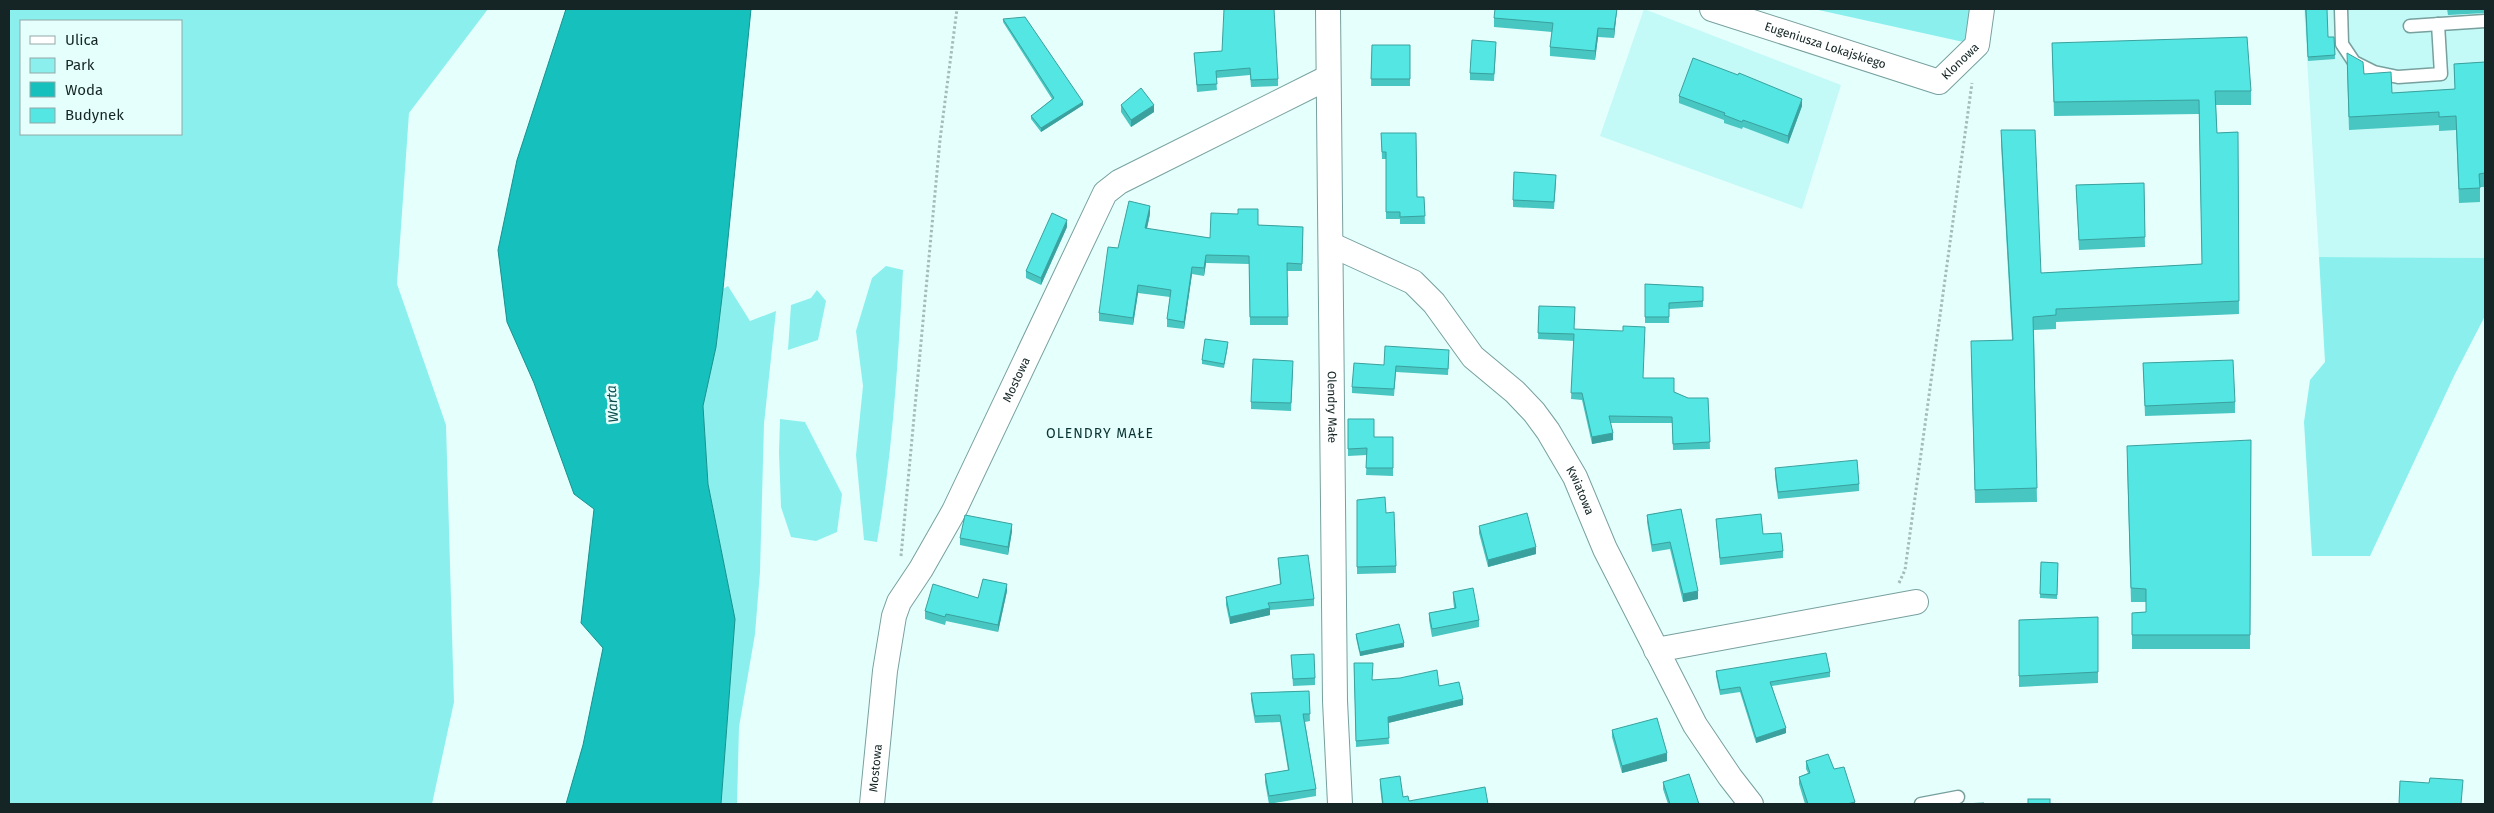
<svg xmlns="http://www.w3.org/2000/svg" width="2494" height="813" font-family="'Fira Sans',sans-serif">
<rect width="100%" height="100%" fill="#e5fffd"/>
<g fill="#c3f9f6">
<polygon points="1644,9 1841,85 1802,209 1600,136"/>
<polygon points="2304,9 2485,9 2485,258 2319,257"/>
</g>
<g fill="#8bf0ed" fill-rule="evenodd">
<path d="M9,9h479l-79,104 -12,171 49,141 8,277 -22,102h-423zM181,21v113h-160v-113z"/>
<polygon points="1814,9 1982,9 1977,45"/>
<polygon points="2319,257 2485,258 2485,316 2455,374 2370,556 2312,556 2304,422 2310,380 2325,362"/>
<path d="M886,266l17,4c-5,92 -10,181 -26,272l-13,-2 -8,-85 7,-69 -7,-55 16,-53z"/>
<polygon points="728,286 750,321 776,311 764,424 760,572 755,634 739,727 737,804 721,804 735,619 708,483 703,406 716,347 723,289"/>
<polygon points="817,290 826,301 818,340 788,350 791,305 811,298"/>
<polygon points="780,419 805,422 842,494 837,532 816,541 791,537 781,507 779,453"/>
</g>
<polygon fill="#16c0bd" stroke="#16928f" points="566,9 751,9 723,289 716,347 703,406 708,484 735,619 721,804 566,804 583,745 603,648 581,623 594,509 574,494 534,383 507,322 498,250 517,160"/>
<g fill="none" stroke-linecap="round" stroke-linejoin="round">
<g stroke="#77a09e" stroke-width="15">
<g id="lane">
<polyline points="2341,9 2342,44 2354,62 2374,72 2398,77 2441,74 2438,24"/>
<polyline points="2410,26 2485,21"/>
<polyline points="1921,804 1958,797"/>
</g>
</g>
<g stroke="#77a09e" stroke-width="26">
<g id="street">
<path id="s1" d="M1328,9l7,692 5,103"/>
<path id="s2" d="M1712,9l227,73 38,-37 5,-36"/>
<path id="s3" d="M1332,245l81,37 21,21 39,54 42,35 19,20 14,19 27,46 30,72 90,176 35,52 21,27"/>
<polyline points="1656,650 1916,602"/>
<path id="s4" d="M872,804l13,-133 9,-55 5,-14 22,-33 33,-58 151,-318 14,-11 208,-104"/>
</g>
</g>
<g stroke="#a4bbb9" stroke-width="3" stroke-dasharray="2.5 2.5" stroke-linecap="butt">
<polyline points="901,556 940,140 957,9"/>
<polyline points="1899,583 1905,570 1972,83"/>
</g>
<use href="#lane" stroke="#fff" stroke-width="12"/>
<use href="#street" stroke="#fff" stroke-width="24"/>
</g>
<g fill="#47c6c2">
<polygon points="1617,9 1614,38 1598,37 1595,60 1550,56 1550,47 1552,32 1494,27 1494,18"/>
<polygon points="2305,9 2328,37 2334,37 2335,59 2308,61"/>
<polygon points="2447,9 2485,9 2485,13 2448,15"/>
<polygon points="1003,19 1083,105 1041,132 1031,119 1031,116 1052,99 1003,22"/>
<polygon points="2052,43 2251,91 2251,105 2216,105 2217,133 2238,132 2239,314 2056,322 2056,329 2034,330 2037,502 1975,503 1971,354 2012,340 2001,144 2001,130 2041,273 2202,264 2199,114 2054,116"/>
<polygon points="1372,45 1410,45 1410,86 1371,86"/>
<polygon points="1496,49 1494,81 1470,80 1470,73"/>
<polygon points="1222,51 1278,79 1278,86 1251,87 1250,75 1216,78 1217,90 1197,92 1194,53"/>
<polygon points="2485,62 2485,187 2480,187 2480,202 2459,203 2456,130 2439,131 2439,125 2349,130 2347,67 2364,74 2392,93 2455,89 2454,64"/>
<polygon points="1679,96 1802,106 1788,144 1743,127 1742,129 1724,123 1724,120 1679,103"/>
<polygon points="1121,105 1154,112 1131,127 1121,112"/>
<polygon points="1381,133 1417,197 1424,197 1425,224 1400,224 1400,219 1386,219 1386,159 1382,159"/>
<polygon points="1556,182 1554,209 1513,207 1513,200"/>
<polygon points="2144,183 2145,247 2079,250 2076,185"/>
<polygon points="1150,214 1147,229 1210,238 1258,225 1303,227 1302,271 1287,271 1288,325 1250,325 1249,264 1206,263 1204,276 1192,274 1184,329 1167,327 1167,319 1170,297 1138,293 1133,325 1099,321 1099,313 1118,248"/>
<polygon points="1067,227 1041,285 1026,278 1026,271"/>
<polygon points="1645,284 1703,287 1703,307 1669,309 1669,323 1645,323"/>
<polygon points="1539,306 1643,378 1688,398 1708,398 1710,449 1673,450 1672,423 1610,423 1613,440 1592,444 1582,400 1571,399 1574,341 1538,339"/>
<polygon points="1228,346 1224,368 1202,364 1202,360"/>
<polygon points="1449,357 1448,375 1396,372 1394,396 1352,393 1352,387 1384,365"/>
<polygon points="2143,363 2235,402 2235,413 2145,416"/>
<polygon points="1293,369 1291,411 1251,409 1251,402"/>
<polygon points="1348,419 1374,437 1393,437 1393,476 1366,475 1367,455 1348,456"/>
<polygon points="2251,440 2250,649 2132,649 2132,613 2146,612 2146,602 2131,602 2127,460"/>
<polygon points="1775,468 1859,484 1859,491 1778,499 1775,476"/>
<polygon points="1357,500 1386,513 1396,566 1396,573 1357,574"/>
<polygon points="1681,509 1698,599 1683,602 1670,549 1652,552 1647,522 1647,515"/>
<polygon points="1716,519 1763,534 1783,551 1783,558 1720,565"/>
<polygon points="1479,526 1536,554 1488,567 1479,533"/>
<polygon points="1012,531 1008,555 960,545 960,538"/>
<polygon points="1278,558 1314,599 1314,606 1270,610 1270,615 1230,624 1226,605 1226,597 1280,585"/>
<polygon points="2041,562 2058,563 2057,599 2040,598"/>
<polygon points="1007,591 998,632 946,621 945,625 925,619 925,611 978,598"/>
<polygon points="1453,592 1479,620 1479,627 1432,637 1429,620 1429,613 1454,608 1453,599"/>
<polygon points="2098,617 2098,683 2019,687 2019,620"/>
<polygon points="1356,634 1404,647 1360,656 1356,638"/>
<polygon points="1291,655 1315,678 1315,685 1293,686"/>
<polygon points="1354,663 1373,680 1439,686 1463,705 1388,723 1389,744 1356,747"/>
<polygon points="1716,671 1830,672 1830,677 1772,686 1786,733 1756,743 1740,692 1720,695 1716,676"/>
<polygon points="1309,691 1310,721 1305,722 1316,789 1316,796 1269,804 1265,782 1265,774 1288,770 1280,722 1255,723 1251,700 1251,693"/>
<polygon points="1612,730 1667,761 1622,773 1612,737"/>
<polygon points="1806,761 1834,769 1855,804 1805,804 1799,784 1799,777 1808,773 1806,769"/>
<polygon points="1380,779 1409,801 1488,804 1382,804 1380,786"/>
<polygon points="1663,782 1699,804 1668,804 1663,789"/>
</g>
<g fill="#3aa19e">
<polygon points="1617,9 1614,38 1614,29"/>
<polygon points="1598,28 1598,37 1595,60 1595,51"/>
<polygon points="1802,99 1802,106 1788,144 1788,136"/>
<polygon points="1083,102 1083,105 1041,132 1041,128"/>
<polygon points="1154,105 1154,112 1131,127 1131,120"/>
<polygon points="1150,206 1150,214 1145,236 1145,228"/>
<polygon points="1067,220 1067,227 1041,285 1041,278"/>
<polygon points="1206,255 1206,263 1204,276 1204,268"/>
<polygon points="1192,267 1192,274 1184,329 1184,322"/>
<polygon points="1138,285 1138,293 1133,325 1133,318"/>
<polygon points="1613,433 1613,440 1592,444 1592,437"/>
<polygon points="1012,524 1012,531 1008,555 1008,547"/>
<polygon points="1536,547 1536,554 1488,567 1488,560"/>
<polygon points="1007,584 1007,591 998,632 998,625"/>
<polygon points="1698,591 1698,599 1683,602 1683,594"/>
<polygon points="1270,608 1270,615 1230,624 1230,617"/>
<polygon points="1404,643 1404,647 1360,656 1360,652"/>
<polygon points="1463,699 1463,705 1388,723 1388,717"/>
<polygon points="1786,728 1786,733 1756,743 1756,738"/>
<polygon points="1667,753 1667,761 1622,773 1622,766"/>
<polygon points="1855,802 1855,804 1847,804"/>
</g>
<g fill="#53e6e2" stroke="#3aa19e">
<polygon points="1224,9 1274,9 1278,79 1251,80 1250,68 1216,71 1217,84 1197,85 1194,53 1222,51"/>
<polygon points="1495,9 1617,9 1614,29 1598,28 1595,51 1550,47 1553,23 1494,18"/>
<polygon points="2306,9 2327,9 2328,37 2334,37 2335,55 2308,57"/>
<polygon points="1025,17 1083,102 1041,128 1031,116 1054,98 1003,19"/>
<polygon points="2247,37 2251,91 2215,91 2217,133 2238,132 2239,301 2056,309 2056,315 2033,317 2037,488 1975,490 1971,341 2013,340 2001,130 2035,130 2041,273 2202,264 2199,100 2054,102 2052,43"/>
<polygon points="1472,40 1496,42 1494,74 1470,73"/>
<polygon points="1372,45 1410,45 1410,79 1371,79"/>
<polygon points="2347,53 2363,62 2364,74 2391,72 2392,93 2455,89 2454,64 2485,62 2485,173 2479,174 2480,188 2459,189 2456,116 2439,117 2439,112 2349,117"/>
<polygon points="1693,58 1738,75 1739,73 1802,99 1788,136 1743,120 1742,122 1724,115 1725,113 1679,96"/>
<polygon points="1141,88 1154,105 1131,120 1121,105"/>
<polygon points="1381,133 1416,133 1417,197 1424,197 1425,216 1400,217 1400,212 1386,212 1386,152 1382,152"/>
<polygon points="1514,172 1556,175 1554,202 1513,200"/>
<polygon points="2144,183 2145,237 2079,240 2076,185"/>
<polygon points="1129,201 1150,206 1145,228 1210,238 1211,213 1238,214 1238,209 1258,209 1258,225 1303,227 1302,264 1287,263 1288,317 1250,317 1249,256 1206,255 1204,268 1192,267 1184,322 1167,319 1171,290 1138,285 1133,318 1099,313 1108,247 1118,248"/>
<polygon points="1052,213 1067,220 1041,278 1026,271"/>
<polygon points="1645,284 1703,287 1703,301 1669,303 1669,317 1645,317"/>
<polygon points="1539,306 1575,307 1574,329 1623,331 1623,326 1645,327 1643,378 1674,378 1674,392 1688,398 1708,398 1710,442 1673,444 1672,417 1609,416 1613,433 1592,437 1582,393 1571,393 1574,334 1538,333"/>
<polygon points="1205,339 1228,342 1224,364 1202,360"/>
<polygon points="1385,346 1449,350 1448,369 1396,366 1394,389 1352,387 1354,363 1384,365"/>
<polygon points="1253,359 1293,361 1291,403 1251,402"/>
<polygon points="2233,360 2235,402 2145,406 2143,363"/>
<polygon points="1348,419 1374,419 1374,437 1393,437 1393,468 1366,468 1367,448 1348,449"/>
<polygon points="2251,440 2250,635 2132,635 2132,613 2146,612 2146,589 2131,588 2127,446"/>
<polygon points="1857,460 1859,484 1778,492 1775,468"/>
<polygon points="1385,497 1386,513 1394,512 1396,566 1357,567 1357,500"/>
<polygon points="1681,509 1698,591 1683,594 1670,542 1652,545 1647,515"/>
<polygon points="1527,513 1536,547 1488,560 1479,526"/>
<polygon points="1761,514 1763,534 1781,533 1783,551 1720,558 1716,519"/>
<polygon points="965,515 1012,524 1008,547 960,538"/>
<polygon points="1308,555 1314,599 1268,603 1270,608 1230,617 1226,597 1281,584 1278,558"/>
<polygon points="2041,562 2058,563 2057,595 2040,594"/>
<polygon points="983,579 1007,584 998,625 946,614 945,617 925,611 933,584 978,598"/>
<polygon points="1473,588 1479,620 1432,629 1429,613 1456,608 1453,592"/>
<polygon points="2098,617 2098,672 2019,676 2019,620"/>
<polygon points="1399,624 1404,643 1360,652 1356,634"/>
<polygon points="1826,653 1830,672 1770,682 1786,728 1756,738 1740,687 1720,690 1716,671"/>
<polygon points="1314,654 1315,678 1293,679 1291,655"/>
<polygon points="1354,663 1373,663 1372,680 1400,678 1437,670 1439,686 1459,682 1463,699 1388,717 1389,738 1356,741"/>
<polygon points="1309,691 1310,714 1303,714 1316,789 1269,796 1265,774 1289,770 1280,715 1255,716 1251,693"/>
<polygon points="1657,718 1667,753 1622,766 1612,730"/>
<polygon points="1828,754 1834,769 1844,767 1855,802 1847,804 1808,804 1799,777 1810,773 1806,761"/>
<polygon points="1689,774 1699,804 1670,804 1663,782"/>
<polygon points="1400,776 1403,797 1408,796 1409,801 1485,787 1488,804 1383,804 1380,779"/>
<polygon points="2430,778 2463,780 2461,804 2399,804 2400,781 2429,783"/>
<rect x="2028" y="799" width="22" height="5"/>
<polygon points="1984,803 1984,804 1962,804"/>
</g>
<g text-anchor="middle" stroke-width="5" stroke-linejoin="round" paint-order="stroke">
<g font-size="12" fill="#152525" stroke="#e5fffd">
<text dy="4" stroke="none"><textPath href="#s2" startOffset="119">Eugeniusza Lokajskiego</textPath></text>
<text dy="4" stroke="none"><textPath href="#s2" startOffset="268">Klonowa</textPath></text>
<text dy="4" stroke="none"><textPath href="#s4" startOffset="456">Mostowa</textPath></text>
<text dy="4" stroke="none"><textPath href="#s1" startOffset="398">Olendry Małe</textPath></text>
<text dy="4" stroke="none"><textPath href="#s3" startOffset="359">Kwiatowa</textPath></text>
<text dy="4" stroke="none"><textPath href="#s4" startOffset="36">Mostowa</textPath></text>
</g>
<g font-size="14" font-style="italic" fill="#084b4a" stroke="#e5fffd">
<text transform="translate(612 404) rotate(-94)" y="5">Warta</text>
</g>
<g font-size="14" letter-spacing="1" fill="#093433" stroke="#e5fffd">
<text x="1100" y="438">OLENDRY MAŁE</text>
</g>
</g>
<rect width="2494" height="813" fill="none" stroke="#152525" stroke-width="20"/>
<rect x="20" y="20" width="162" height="115" fill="#e5fffd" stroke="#92a8a7"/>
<rect x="30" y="36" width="25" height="8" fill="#ffffff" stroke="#92a8a7"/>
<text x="65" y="45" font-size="15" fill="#152525">Ulica</text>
<rect x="30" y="58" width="25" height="15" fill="#8bf0ed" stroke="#92a8a7"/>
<text x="65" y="70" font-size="15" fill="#152525">Park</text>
<rect x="30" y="82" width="25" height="15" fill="#16c0bd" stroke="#92a8a7"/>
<text x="65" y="95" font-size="15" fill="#152525">Woda</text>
<rect x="30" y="108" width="25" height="15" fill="#53e6e2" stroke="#92a8a7"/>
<text x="65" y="120" font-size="15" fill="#152525">Budynek</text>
</svg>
